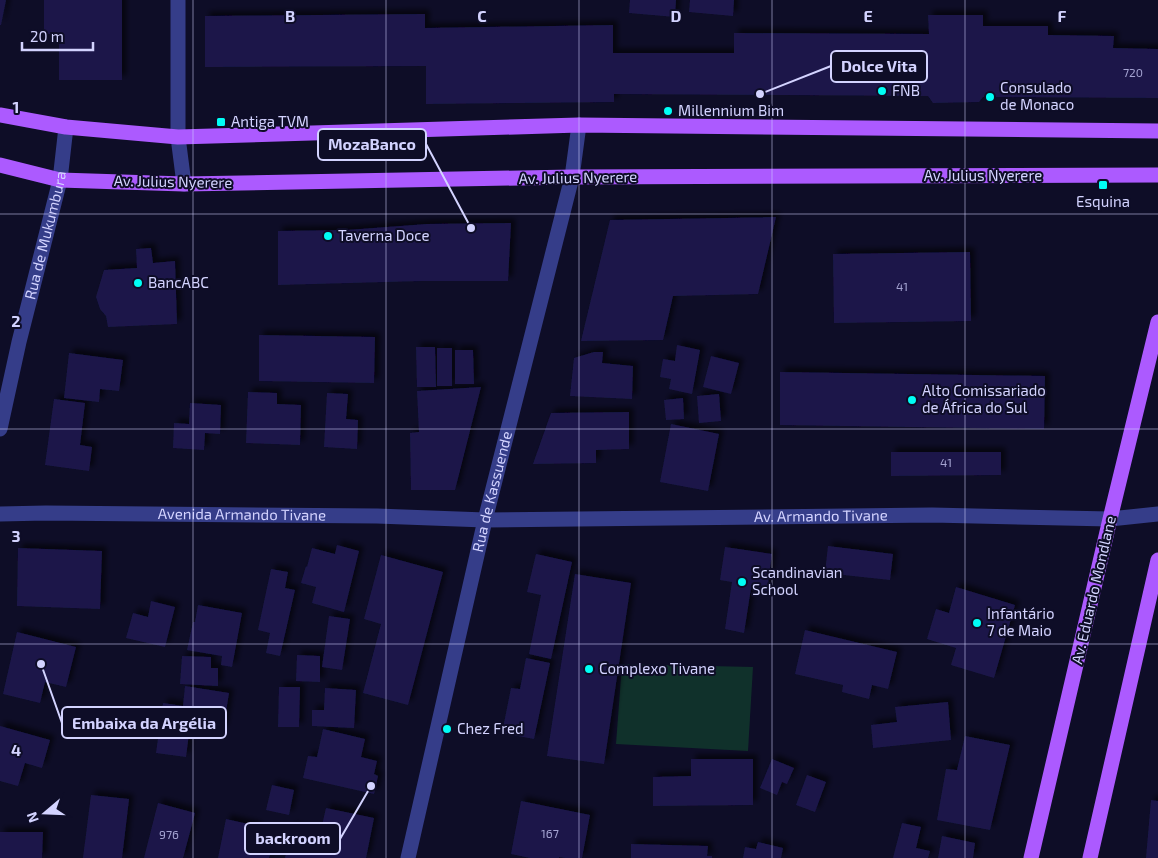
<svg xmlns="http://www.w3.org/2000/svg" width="1158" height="858" font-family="'Exo 2',sans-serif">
<defs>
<filter id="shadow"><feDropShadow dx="4.5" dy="-4.5" stdDeviation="2.5" flood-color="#0009"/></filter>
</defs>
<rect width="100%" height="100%" fill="#0e0d27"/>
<polygon fill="#10312b" points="622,664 753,667 748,751 616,744"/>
<g fill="#1b1849" filter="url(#shadow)">
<polygon points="0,0 6,0 1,25 0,25"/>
<polygon points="44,0 122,0 122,80 59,80 59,34 44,34"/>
<polygon points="630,0 676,0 675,17 629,13"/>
<polygon points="690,0 734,0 733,16 689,12"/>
<polygon points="425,14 425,28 613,25 613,53 734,53 734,33 929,34 928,15 983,15 983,26 1048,26 1048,35 1114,36 1113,48 1158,49 1158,98 983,97 979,102 933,103 928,96 614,94 614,102 426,104 426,66 205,67 205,16"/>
<polygon points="776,217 758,294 673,296 663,340 581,341 610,220"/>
<polygon points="511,223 508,281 422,281 278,285 278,231 347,230 427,224"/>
<polygon points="151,248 153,263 175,261 177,324 108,327 106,316 100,309 96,297 104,270 137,268 136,249"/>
<polygon points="970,252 971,321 834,323 833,254"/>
<polygon points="259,335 375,337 374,383 259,381"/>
<polygon points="677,345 700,350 692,394 669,389 671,379 660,377 663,359 675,361"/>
<polygon points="416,347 435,347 436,387 417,387"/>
<rect x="437" y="348" width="15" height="38"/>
<polygon points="455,350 473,350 474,384 455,384"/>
<polygon points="594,352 603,352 602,363 633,366 632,399 570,396 574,358"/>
<polygon points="69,353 123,360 119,391 100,389 99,402 64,398"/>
<polygon points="711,356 739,363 731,394 703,387"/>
<polygon points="780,372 1045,376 1044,429 780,425"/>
<polygon points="481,387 455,490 411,490 410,433 419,432 417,391"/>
<polygon points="248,392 277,393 277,404 301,405 300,445 246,443"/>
<polygon points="327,393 348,394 346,419 358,420 357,449 324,447"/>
<polygon points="719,394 721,421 699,423 697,396"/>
<polygon points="683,398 684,419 666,420 664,400"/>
<polygon points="54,399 85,403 80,445 92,447 89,471 45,465"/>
<polygon points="190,403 221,405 220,434 205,433 204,450 173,448 174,423 189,424"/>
<polygon points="629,412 629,449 596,450 596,463 533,464 551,413"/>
<polygon points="671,424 719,434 708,491 660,482"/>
<polygon points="891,452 1001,452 1001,475 891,476"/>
<polygon points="337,545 359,551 344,612 312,603 316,587 301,583 306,566 307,567 312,548 335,554"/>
<polygon points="828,546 893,554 890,580 825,573"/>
<polygon points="725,547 772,554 767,591 751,588 744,633 725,629 732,582 720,580"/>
<polygon points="18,548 102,551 100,609 17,606"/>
<polygon points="536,554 572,562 551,659 529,654 541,595 527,592"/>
<polygon points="381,555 443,572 408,705 363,693 381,624 364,619"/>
<polygon points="271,569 288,572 285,588 295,590 280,656 266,653 270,633 258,630"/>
<polygon points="575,574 631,583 604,764 547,756"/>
<polygon points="956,587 1015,605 994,678 951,665 956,648 927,639 936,609 949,613"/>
<polygon points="151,601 175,607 165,647 126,638 133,613 148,617"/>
<polygon points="198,605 242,613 232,667 221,665 222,656 187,650 193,622 195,622"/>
<polygon points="329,616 350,619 342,670 322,667"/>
<polygon points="805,630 897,652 888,689 872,685 869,699 842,692 843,685 795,674"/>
<polygon points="17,632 76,647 66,687 45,682 40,703 3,694"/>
<polygon points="297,655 320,656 320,682 296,681"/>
<polygon points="182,656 211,657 211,668 218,668 218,686 180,684"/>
<polygon points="526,658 550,663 534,739 502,733 511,688 520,689"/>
<polygon points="185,686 229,693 223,730 190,725 186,757 156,753 163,703 183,706"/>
<polygon points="279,687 300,687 299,727 278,727"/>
<polygon points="325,688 356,690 354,728 312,726 312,710 324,710"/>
<polygon points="948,702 951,740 873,748 871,725 897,722 895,707"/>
<polygon points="0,726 50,740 42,768 25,763 18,786 0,781"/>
<polygon points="323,729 365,739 361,757 377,761 374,774 378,776 374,794 303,778 308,756 317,757"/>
<polygon points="965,736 1010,745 990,830 937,820 946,769 957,770"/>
<polygon points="691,759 753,759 753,805 653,806 653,777 691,776"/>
<polygon points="772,759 794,768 787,784 782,782 777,795 760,788"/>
<polygon points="807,775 826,782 815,812 796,805"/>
<polygon points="272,785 294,790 289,815 266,810"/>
<polygon points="91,795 129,799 122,858 83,858"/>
<polygon points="1151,800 1158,801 1158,858 1146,858"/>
<polygon points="521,801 590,815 582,858 565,858 559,857 559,858 530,858 511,854"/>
<polygon points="158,803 195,813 183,858 144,858"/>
<polygon points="326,808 374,818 366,858 285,858 291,827 320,834"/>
<polygon points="226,819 257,826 252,851 270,855 269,858 218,858"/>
<polygon points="902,823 921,827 916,848 930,851 928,858 893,858"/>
<polygon points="0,832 43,832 42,858 0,858"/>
<polygon points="942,836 975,843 973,858 938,858"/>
<polygon points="758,842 783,848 781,858 743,858 745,847 756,849"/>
<polygon points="631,844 708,846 707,856 712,856 712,858 631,858"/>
</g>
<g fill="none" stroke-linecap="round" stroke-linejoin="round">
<g stroke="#353d89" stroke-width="15">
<polyline points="178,0 178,137 184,184"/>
<path id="s1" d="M0,429l19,-87 41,-162 6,-53"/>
<path id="s2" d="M0,514l46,-1 331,3 108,4 447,-5 178,4 48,-5"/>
<path id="s3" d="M408,858l77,-338 87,-343 7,-52"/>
</g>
<g stroke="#ac5aff" stroke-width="15">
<polyline points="0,115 66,127 178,137 579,125 1158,131"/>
<polyline points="0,165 60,180 184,184 572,177 1158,175"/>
<polyline points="1031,858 1110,519 1158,322"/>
<polyline points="1090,858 1158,560"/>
</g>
</g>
<path fill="none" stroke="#d3d3ff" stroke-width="1" stroke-opacity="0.55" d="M193,0v858M386,0v858M579,0v858M772,0v858M965,0v858M0,214h1158M0,429h1158M0,644h1158"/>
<g fill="#00fef6" stroke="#0e0d27" stroke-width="2">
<circle cx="882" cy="91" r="5"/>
<circle cx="990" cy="97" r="5"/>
<circle cx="668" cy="111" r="5"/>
<rect x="216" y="117" width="10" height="10" rx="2.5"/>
<rect x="1098" y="180" width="10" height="10" rx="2.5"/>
<circle cx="328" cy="236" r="5"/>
<circle cx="138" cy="283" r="5"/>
<circle cx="912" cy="400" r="5"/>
<circle cx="742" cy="582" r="5"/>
<circle cx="977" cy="623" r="5"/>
<circle cx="589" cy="669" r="5"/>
<circle cx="447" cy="729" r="5"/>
</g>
<g text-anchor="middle" stroke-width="4" stroke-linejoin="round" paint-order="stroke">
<g font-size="12" fill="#a5a4d2">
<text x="1133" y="77">720</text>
<text x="902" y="291">41</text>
<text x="946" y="467">41</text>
<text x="550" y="838">167</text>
<text x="169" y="839">976</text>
</g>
<g font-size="15" fill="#d3d3ff" stroke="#0e0d27" text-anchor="start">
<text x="1000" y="93">Consulado<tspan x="1000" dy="17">de Monaco</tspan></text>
<text x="892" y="96">FNB</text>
<text x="678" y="116">Millennium Bim</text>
<text x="231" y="127">Antiga TVM</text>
<text x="1103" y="207" text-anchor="middle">Esquina</text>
<text x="338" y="241">Taverna Doce</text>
<text x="148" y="288">BancABC</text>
<text x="922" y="396">Alto Comissariado<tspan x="922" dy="17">de África do Sul</tspan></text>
<text x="752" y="578">Scandinavian<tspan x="752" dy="17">School</tspan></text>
<text x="987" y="619">Infantário<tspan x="987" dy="17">7 de Maio</tspan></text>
<text x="599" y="674">Complexo Tivane</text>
<text x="457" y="734">Chez Fred</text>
</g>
<g font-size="15" fill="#d3d3ff" stroke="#0e0d27">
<text x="983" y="181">Av. Julius Nyerere</text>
<text transform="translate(578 178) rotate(-1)" y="5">Av. Julius Nyerere</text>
<text transform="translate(173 182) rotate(1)" y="5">Av. Julius Nyerere</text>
<text dy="5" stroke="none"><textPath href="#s1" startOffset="199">Rua de Mukumbura</textPath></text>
<text dy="5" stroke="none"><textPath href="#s3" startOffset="376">Rua de Kassuende</textPath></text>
<text dy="5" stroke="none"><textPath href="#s2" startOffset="242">Avenida Armando Tivane</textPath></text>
<text dy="5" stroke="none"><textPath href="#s2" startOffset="821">Av. Armando Tivane</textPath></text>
<text transform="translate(1094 590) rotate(-77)" y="5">Av. Eduardo Mondlane</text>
</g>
</g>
<g font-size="16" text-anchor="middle" font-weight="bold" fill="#d3d3ff" stroke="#0e0d27" stroke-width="4" stroke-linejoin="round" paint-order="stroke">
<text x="290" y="22">B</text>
<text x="482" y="22">C</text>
<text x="676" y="22">D</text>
<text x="868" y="22">E</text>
<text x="1062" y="22">F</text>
<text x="16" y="113">1</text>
<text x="16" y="327">2</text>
<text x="16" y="542">3</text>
<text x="16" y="756">4</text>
</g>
<path fill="none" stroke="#d3d3ff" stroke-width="2" d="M760 94L831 66M471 228L426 144M41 664L62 723M371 786L340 839"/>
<g fill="#d3d3ff" stroke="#0e0d27" stroke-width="2">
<circle cx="760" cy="94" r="5"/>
<circle cx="471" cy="228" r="5"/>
<circle cx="41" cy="664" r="5"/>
<circle cx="371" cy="786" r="5"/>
</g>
<g fill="#0e0d27" stroke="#d3d3ff" stroke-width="2">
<rect x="831" y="51" width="96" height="31" rx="5"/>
<rect x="318" y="129" width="108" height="31" rx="5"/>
<rect x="62" y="707" width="164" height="31" rx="5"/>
<rect x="245" y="823" width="95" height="31" rx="5"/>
</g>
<g font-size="16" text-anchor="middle" font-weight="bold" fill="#d3d3ff">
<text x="879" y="72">Dolce Vita</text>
<text x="372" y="150">MozaBanco</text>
<text x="144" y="729">Embaixa da Argélia</text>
<text x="293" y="844">backroom</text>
</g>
<g transform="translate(45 813) rotate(251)" stroke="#0e0d27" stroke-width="4" paint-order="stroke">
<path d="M0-4L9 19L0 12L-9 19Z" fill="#d3d3ff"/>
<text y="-8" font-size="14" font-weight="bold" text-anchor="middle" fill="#d3d3ff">N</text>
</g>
<path d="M22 42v8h71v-8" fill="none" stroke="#d3d3ff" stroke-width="2.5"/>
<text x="30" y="42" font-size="15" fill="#d3d3ff" stroke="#0e0d27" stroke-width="4" paint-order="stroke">20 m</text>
</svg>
